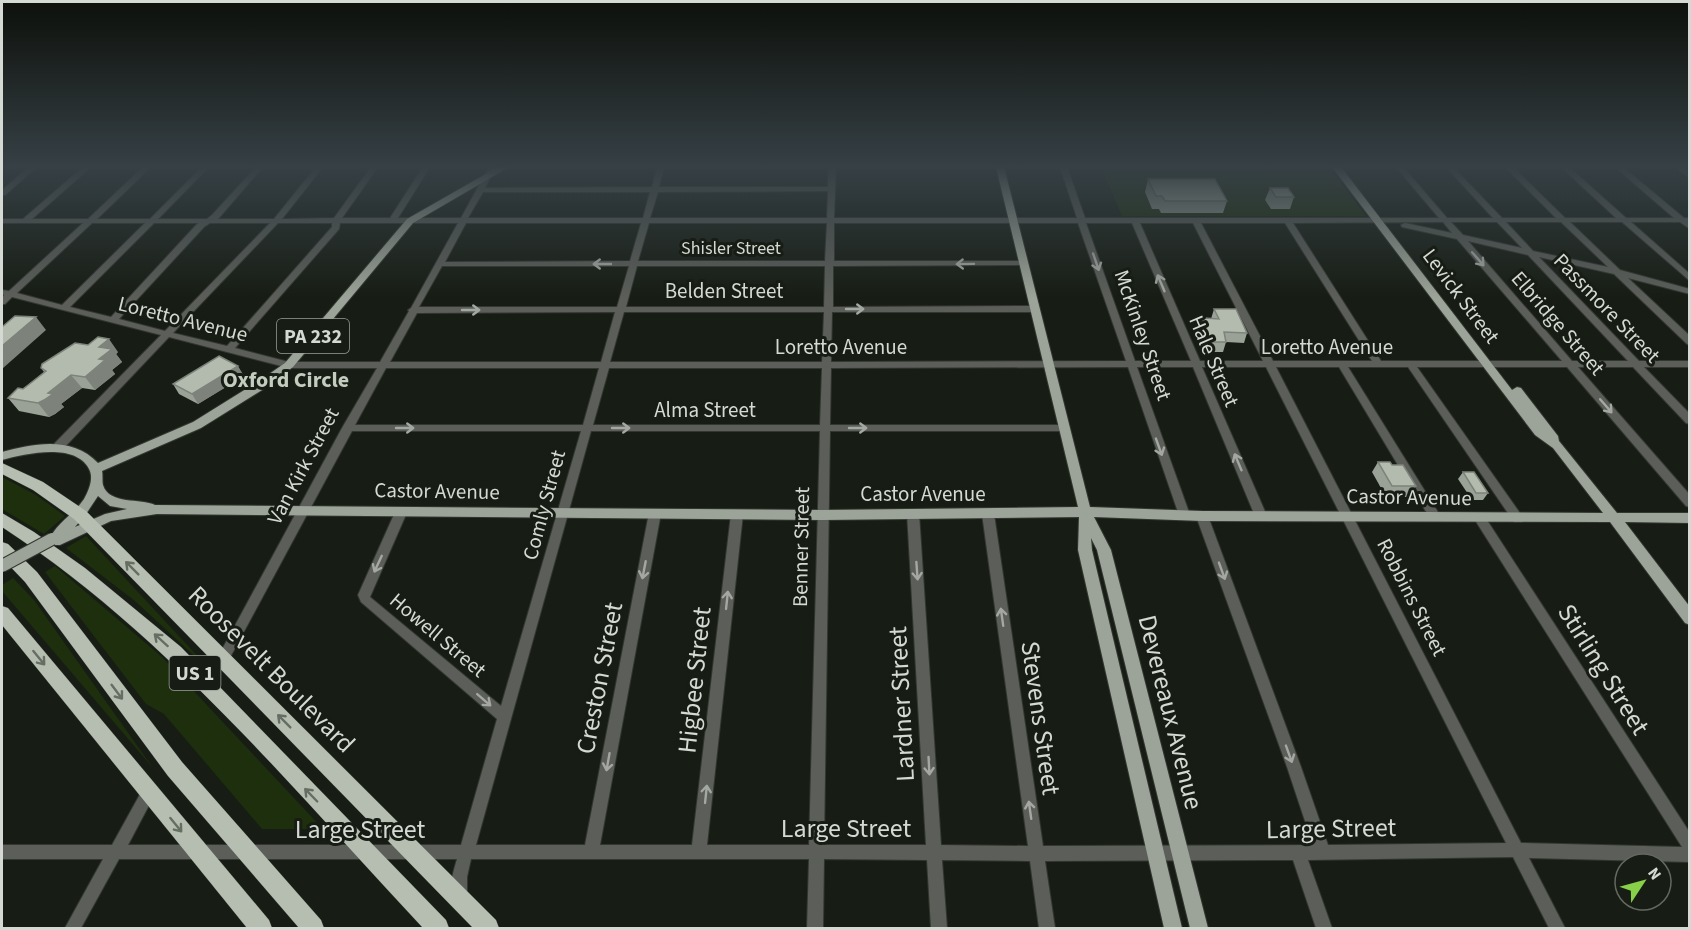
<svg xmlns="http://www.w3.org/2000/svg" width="1691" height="930" font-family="'Source Sans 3',sans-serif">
<rect width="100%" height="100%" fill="#171d14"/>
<g fill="#1d2f0d">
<polygon points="1101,167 1329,167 1366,216 1122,216"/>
<polygon points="2,477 36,495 65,516 44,534 2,509"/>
<polygon points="86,536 215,675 135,601 66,548"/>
<polygon points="55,566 162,657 323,829 262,829 164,714 146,704 45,572"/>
<polygon points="13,578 34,600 153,768 2,591 2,585"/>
</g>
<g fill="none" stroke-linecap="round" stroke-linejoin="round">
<g stroke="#32372f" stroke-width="2">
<g id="minor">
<polygon points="29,167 37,167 5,195 2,195 2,190"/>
<path d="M83,167h8l-59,52h56l55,-52h8l-54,52h53l52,-52h7l-51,52h49l5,-4 44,-48h7l-45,52h56l42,-52h7l-41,52 52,-1 37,-51h7l-36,51h48l33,-51h7l-32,51h63l28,-51h7l-11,21 167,-1 5,-20h7l-5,20h169v-20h8l-2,51h243l-17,-51h7l18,51h354l-43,-51h7l44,51h46l-47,-51h7l49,51h54l-51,-51h8l52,51h51l-55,-51h8l57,51h48l-59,-51h8l61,51h6v11l-10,-7h-49l59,52v7l-68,-59h-52l50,48 70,19v5l-62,-16 62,58v9l-3,-1 -73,-70 -75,-17 100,104h51v6h-46l46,47v10l-4,-1 -53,-56h-55l112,128v12l-4,-1 -119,-139h-150l105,149 2,3 -2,3h-8l-106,-155h-60l93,150 -2,3h-8l-92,-153h-63l245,476 161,4 -207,-327 -2,-3 2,-3h8l207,319v29l-161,-4 36,70h-16l-36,-71 -205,3 24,68h-16l-23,-68 -248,1 10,67h-16l-9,-67 -88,-1 5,68h-16l-4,-68 -103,-1 -1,69h-16l2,-69h-338l-4,18v18l-3,5 -5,3 -5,-3c-6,-13 -1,-27 3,-41h-338l-38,69h-16l38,-69h-101v-14h110l32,-58 5,-2 5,2 2,5 -28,53h333l36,-126 -136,-117 -3,-7 38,-85 2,-3h8l2,3 -38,87 131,109 80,-275h-229l-125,232 -4,1 -4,-1 -2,-4 2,-4 123,-227 35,-60h-88l-120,-31 -109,115h-8l-1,-3 1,-3 109,-111 -149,-38 -7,7h-3v-6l2,-3 -2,-1v-4l7,1 74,-68h-81v-4h21zM828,191l-1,27h-177l8,-26zM483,192h167l-7,26h-175zM1443,222l9,11 -47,-10 -4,2 1,2 55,12 105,122h-181l-88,-138zM1451,222h46l25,26 -59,-13zM1506,222h55l47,45 -75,-16zM92,223h53l-83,82 -45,-12zM154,223h44l-87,94 -41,-10zM210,223h60l-105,108 -46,-12 85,-92zM278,223h54v4l-105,119 -54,-13zM340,223h118l-47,85 -3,2 1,1 -29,51h-91l-54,-14 104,-119zM466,223h175l-11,38 -185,1zM649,223h178l-2,38h-187zM834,223h244l48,138 -295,1 1,-50h203l4,-3 -4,-3 -202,1v-41l191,-1 4,-2 -4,-2h-190zM1086,223h46l59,138h-56zM1140,223h53l70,138h-63zM1201,223h84l87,138h-99zM1468,241l60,14 100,106h-56zM442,266h187l-12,41h-198zM637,266h188l-1,41h-198zM615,312l-14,50h-211l27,-49zM624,312h200l-2,50h-212zM1128,367l52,151h8l2,-3 -53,-148h56l62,149 2,3h8l2,-3 -65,-149h64l240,476 -178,2 -27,-78 -93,-251 -2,-3h-8l-2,3 91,251 26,78 -270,1 -49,-332 -2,-3h-8l-2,3 46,332 -87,-1 -22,-332 -2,-3h-8l-2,3 19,332h-102l6,-414h233l5,-3 -5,-3h-233l1,-57zM386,368h213l-16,57h-228zM609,368h213l-2,57h-227zM591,431h229l-11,414h-102l36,-331 -2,-3h-8l-2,3 -39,331h-92l61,-332 -2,-3h-8l-2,3 -64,332h-109z"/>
<polygon points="1675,167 1683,167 1690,172 1690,178"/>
</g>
</g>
<g stroke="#32372f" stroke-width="2">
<path id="major" d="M498,167h11l-96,56 -120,144 -26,20 -66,41 -99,43c1,4 0,10 1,14 6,20 38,13 52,20l667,5 256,-3 -82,-340h8l86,340 112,4 401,2 -50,-65 -18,-13 -203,-268h9l171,223 5,-3 4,1 37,48 1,5 58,72h73v10l-65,-1 65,85v18l-5,-2 -75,-101 -408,-1 -108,-4 17,33 97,378h-18l-93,-378 -6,-12 1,12 90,378h-18l-86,-378 1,-33 -257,3 -665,-6 -46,7 -51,24h-10l-1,-4c5,-16 25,-27 35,-42 5,-9 10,-21 5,-30 -14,-27 -64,-15 -87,-9v-8c32,-9 71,-16 96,11l95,-41 66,-41 26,-18 122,-144zM98,496l12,10 17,3 -22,5 -30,13 11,-13z"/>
</g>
<g stroke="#32372f" stroke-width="1">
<g id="highway">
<polygon points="2,463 43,482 86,511 496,920 499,928 473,928 74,519 33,490 2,474"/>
<path d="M2,513l32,19 51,36 96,79 265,273 3,8h-26c-132,-141 -258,-295 -421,-401z"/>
<polygon points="2,542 8,544 37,572 182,762 321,920 324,928 299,928 168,776 25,582 2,558"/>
<polygon points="2,606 8,608 269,920 272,928 247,928 2,625"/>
</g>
</g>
<use href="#minor" fill="#5b5e59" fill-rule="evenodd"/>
<use href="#major" fill="#9ca398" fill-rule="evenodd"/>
<use href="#highway" fill="#b6beb2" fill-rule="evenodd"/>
<g stroke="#32372f" stroke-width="14" stroke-linecap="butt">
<polyline id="major-bridge" points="2,566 52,539"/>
</g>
<use href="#major-bridge" stroke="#9ca398" stroke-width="12"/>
</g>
<g fill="#9aa196">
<polygon points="1148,179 1227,201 1223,213 1161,213 1159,209 1152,209 1145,192"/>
<polygon points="1270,188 1294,197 1290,209 1271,209 1265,200"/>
<polygon points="1214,309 1247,333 1244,343 1226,342 1223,352 1207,352 1198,331 1201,321 1211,319"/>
<polygon points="118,352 116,354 122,362 112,370 115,374 95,390 82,388 61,404 64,407 55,414 49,417 19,411 8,398 23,389 44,372 41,368"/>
<polygon points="244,376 198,404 179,394 173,384"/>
<polygon points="1378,462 1392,465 1416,486 1410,497 1386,497 1372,472"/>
<polygon points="1463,472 1488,493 1483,500 1472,500 1458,479"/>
</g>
<g fill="#7d837a">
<polygon points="36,317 46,330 2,369 2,346"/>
<polygon points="109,339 118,352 116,354 122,362 112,370 115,374 95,390 85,377 99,347"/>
<polygon points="238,366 244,376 198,404 192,394"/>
<polygon points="71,375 82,388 61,404 64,407 55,414 49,417 38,403 48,393"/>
</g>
<g fill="#b3bbaf" stroke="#7d837a" stroke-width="1.5">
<polygon points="1148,179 1215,179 1227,201 1165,201 1162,196 1156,196"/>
<polygon points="1270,188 1288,188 1294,197 1276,197"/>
<polygon points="1214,309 1236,309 1247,333 1224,332 1226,342 1210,342 1201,321 1204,318 1219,319"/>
<polygon points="15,316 36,317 2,346 2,327"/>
<polygon points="98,337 109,339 99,347 112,349 99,359 105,360 85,377 71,375 48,393 53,394 44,400 38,403 8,398 18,388 23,389 46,371 41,368 42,364 75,343 88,345"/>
<polygon points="219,356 238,366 192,394 173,384"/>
<polygon points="1378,462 1390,462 1392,465 1403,465 1416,486 1392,486"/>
<polygon points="1463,472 1474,472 1488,493 1476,493"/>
</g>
<defs><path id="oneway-shaft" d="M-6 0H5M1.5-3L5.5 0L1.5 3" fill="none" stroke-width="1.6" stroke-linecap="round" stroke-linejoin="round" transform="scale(1.5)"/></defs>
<g stroke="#a4a8a2">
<use href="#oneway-shaft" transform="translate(1478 259) rotate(49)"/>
<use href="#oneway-shaft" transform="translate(1096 262) rotate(71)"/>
<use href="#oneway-shaft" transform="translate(602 264) rotate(180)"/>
<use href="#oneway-shaft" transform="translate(965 264) rotate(179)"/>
<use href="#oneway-shaft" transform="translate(1161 283) rotate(-113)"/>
<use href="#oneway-shaft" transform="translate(855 309)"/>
<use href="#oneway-shaft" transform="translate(471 310)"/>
<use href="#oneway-shaft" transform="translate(1606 406) rotate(49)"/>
<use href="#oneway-shaft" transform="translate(405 428)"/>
<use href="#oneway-shaft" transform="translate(621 428)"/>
<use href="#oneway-shaft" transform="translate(858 428)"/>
<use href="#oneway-shaft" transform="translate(1159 447) rotate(70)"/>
<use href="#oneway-shaft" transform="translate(1238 462) rotate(-113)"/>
<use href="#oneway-shaft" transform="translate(378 564) rotate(115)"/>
<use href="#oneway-shaft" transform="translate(644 570) rotate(101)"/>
<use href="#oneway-shaft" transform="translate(917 571) rotate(86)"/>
<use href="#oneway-shaft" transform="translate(1222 571) rotate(70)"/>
<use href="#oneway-shaft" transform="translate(727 600) rotate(-84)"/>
<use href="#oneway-shaft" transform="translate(1002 617) rotate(-98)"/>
<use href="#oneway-shaft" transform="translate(484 700) rotate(41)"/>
<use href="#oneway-shaft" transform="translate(1289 754) rotate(70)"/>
<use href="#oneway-shaft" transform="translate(608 762) rotate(100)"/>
<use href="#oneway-shaft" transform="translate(929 766) rotate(87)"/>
<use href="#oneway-shaft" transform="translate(706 794) rotate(-84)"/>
<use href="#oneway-shaft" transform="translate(1030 810) rotate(-98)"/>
</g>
<g stroke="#666e63">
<use href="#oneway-shaft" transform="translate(132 568) rotate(-135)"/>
<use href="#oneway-shaft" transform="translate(161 640) rotate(-138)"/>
<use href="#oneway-shaft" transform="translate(39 658) rotate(51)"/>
<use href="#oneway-shaft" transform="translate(117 692) rotate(53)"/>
<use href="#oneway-shaft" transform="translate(284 721) rotate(-135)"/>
<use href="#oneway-shaft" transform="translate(311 795) rotate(-134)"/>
<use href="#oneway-shaft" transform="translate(176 825) rotate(51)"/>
</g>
<linearGradient id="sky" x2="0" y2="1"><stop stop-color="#0d100b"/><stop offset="0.56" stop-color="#364045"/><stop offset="1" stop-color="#364045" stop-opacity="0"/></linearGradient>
<rect width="1691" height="298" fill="url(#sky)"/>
<g text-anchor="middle" stroke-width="6" stroke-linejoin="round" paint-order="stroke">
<g font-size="18" fill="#d5d9d3" stroke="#171d14">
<text x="731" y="254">Shisler Street</text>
</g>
<g fill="#171d14" stroke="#9ca19a" stroke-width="1.5">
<rect x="277" y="319" width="72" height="34" rx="4.5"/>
<rect x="169.5" y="656" width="51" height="34" rx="4.5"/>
</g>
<g font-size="20" font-weight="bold" fill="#d5d9d3">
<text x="313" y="343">PA 232</text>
<text x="195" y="680">US 1</text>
</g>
<g font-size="21" fill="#d5d9d3" stroke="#171d14">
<text x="724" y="298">Belden Street</text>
<text transform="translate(1461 296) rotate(53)" y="7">Levick Street</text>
<text transform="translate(1607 308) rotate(46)" y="7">Passmore Street</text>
<text transform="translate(183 319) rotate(14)" y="7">Loretto Avenue</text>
<text transform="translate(1558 323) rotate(49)" y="7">Elbridge Street</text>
<text transform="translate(1143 335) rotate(71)" y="7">McKinley Street</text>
<text x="841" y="354">Loretto Avenue</text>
<text x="1327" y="354">Loretto Avenue</text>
<text transform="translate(1214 361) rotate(67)" y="7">Hale Street</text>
<text x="705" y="417">Alma Street</text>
<text transform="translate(303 466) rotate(-62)" y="7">Van Kirk Street</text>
<text transform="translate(437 491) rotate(1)" y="7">Castor Avenue</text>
<text x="923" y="501">Castor Avenue</text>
<text transform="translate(1409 497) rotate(1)" y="7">Castor Avenue</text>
<text transform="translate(544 505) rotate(-75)" y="7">Comly Street</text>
<text transform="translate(801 547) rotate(-89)" y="7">Benner Street</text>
<text transform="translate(1412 597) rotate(63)" y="7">Robbins Street</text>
<text transform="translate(438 635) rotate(40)" y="7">Howell Street</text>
</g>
<g font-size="22" font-weight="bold" fill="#c4ccbf" stroke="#171d14">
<text x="286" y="387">Oxford Circle</text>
</g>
<g font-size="26" fill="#d5d9d3" stroke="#171d14">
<text transform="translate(272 669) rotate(45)" y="9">Roosevelt Boulevard</text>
<text transform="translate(1604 669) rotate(58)" y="9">Stirling Street</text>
<text transform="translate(599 678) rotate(-79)" y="9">Creston Street</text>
<text transform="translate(694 680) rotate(-84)" y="9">Higbee Street</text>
<text transform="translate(901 704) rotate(-93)" y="9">Lardner Street</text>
<text transform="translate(1171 712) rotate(76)" y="9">Devereaux Avenue</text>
<text transform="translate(1041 718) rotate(82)" y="9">Stevens Street</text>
<text x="846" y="837">Large Street</text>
<text transform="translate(1331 828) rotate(-1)" y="9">Large Street</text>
<text x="360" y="838">Large Street</text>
</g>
</g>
<rect width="1691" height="930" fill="none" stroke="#d5d9d3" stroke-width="6"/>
<g transform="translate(1643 882) rotate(54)"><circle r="28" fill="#171d14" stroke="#636860" stroke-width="1.5"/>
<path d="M0-4.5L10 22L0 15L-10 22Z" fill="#88cf4a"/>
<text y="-9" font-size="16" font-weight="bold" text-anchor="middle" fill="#d5d9d3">N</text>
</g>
</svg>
